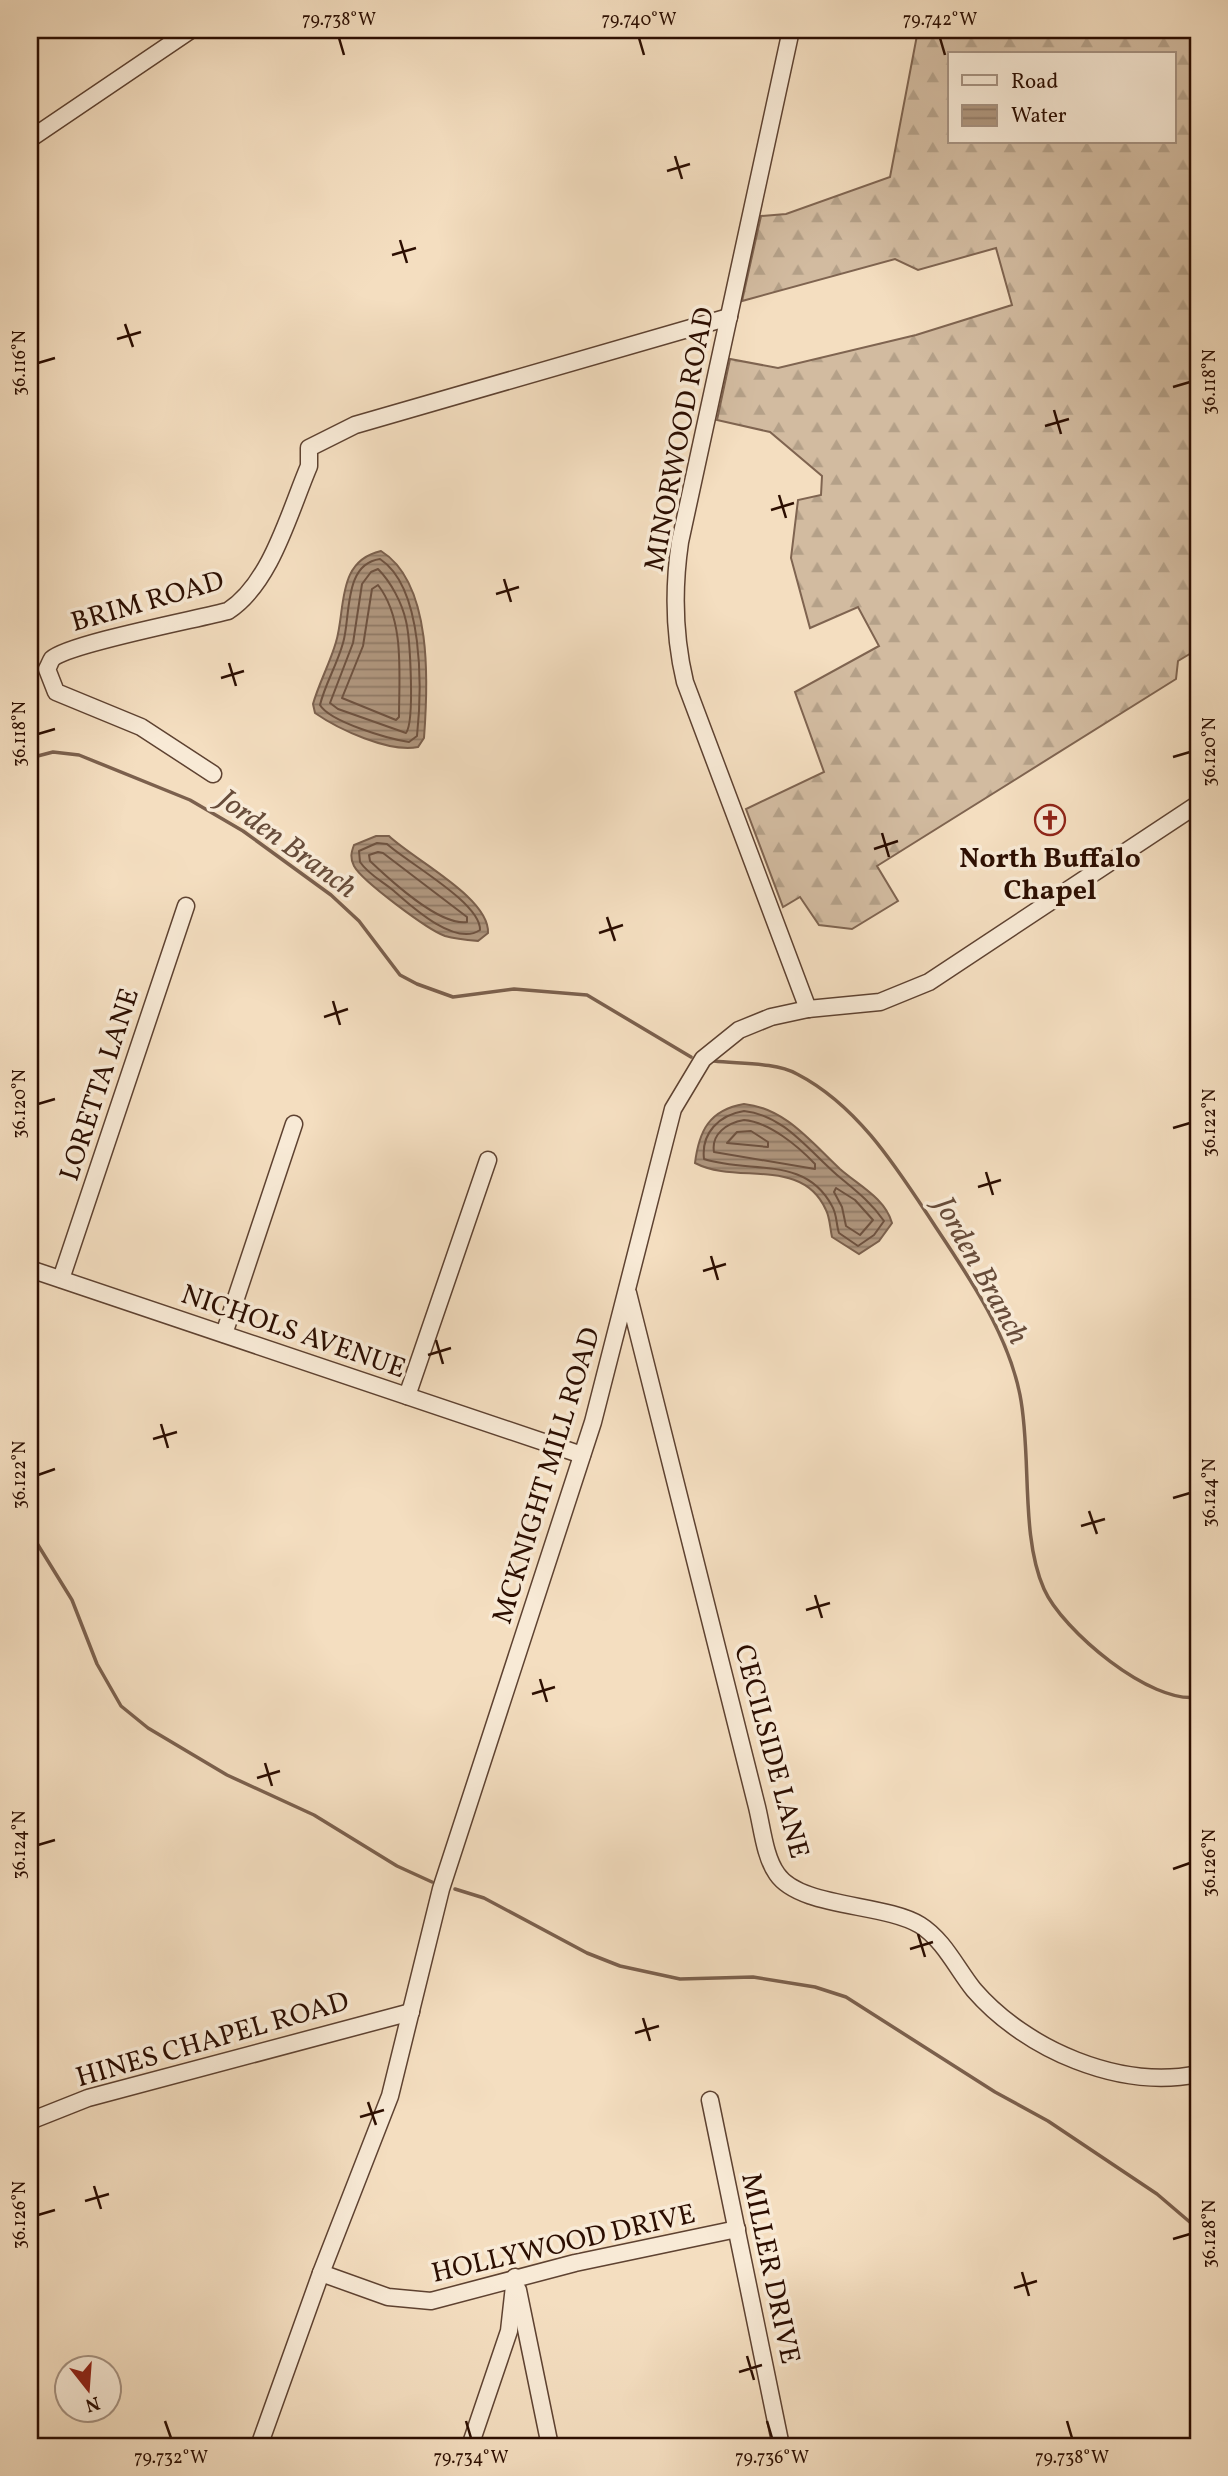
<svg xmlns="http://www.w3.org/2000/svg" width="1228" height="2476" font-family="Vollkorn,serif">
<defs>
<pattern id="forest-firs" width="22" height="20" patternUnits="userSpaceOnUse" patternTransform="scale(1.75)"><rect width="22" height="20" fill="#d2bba0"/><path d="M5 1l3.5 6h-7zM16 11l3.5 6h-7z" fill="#b4a088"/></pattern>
<pattern id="water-rules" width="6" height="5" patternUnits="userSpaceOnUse" patternTransform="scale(1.75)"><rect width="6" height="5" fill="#b0977f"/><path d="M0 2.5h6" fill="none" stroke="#8f7a66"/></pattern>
</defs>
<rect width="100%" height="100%" fill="#f4dec0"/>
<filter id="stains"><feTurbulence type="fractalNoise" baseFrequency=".00286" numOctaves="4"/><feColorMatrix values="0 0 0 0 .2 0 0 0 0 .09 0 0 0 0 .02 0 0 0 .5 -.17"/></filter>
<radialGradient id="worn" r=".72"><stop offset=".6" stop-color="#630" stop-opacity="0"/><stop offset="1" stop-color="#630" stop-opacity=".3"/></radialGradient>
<path fill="url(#forest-firs)" stroke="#7f6450" stroke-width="2" fill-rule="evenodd" d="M918,30h280v619l-20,12 -2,18 -299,187 21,35 -46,28 -33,-4 -19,-28 -17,10 -37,-98 78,-37 -29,-80 84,-46 -21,-39 -48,21 -19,-70 7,-58 23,-5 1,-19 -52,-44 -53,-12 13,-61 48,9 138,-33 96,-30 -16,-57 -78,22 -23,-11 -153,42 19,-85 25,-2 104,-37zM950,54h224v88h-224z"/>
<g fill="url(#water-rules)" stroke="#7b604d" stroke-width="2">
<path d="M381,551c52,32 47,134 43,187l-6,9c-29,6 -80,-18 -103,-34l-2,-9c6,-21 17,-41 23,-62 10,-33 0,-81 45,-91z"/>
<path d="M376,836h13c25,24 101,62 99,97l-10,8c-11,-1 -22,-2 -33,-5 -17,-6 -83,-55 -91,-70 -4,-8 -3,-13 0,-21z"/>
<path d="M744,1104c41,4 67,38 96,65 18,16 45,29 52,54l-13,18 -20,13 -27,-17c-2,-9 -2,-19 -6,-27 -24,-54 -89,-25 -131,-47 4,-32 14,-53 49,-59z"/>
</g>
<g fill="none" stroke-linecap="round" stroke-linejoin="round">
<g stroke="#6e5240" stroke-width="2">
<path d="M380,559c44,29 42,130 37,177l-8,6c-20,-3 -79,-20 -89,-37 5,-21 17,-40 23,-62 8,-26 0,-79 37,-84z"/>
<path d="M378,569c13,13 24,34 28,52 4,17 9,100 0,112l-68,-24 -8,-6 23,-60 9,-59 9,-12z"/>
<path d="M378,585c27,35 21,89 21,132l-3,3 -54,-22 21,-52 9,-57z"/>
<path d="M377,843l10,1c21,19 94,59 93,86 -25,17 -69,-24 -86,-39 -12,-10 -25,-16 -34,-29l-1,-11z"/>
<path d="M378,852l5,1 84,64v5c-28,4 -77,-42 -97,-61l-1,-6z"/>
<path d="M744,1111c40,4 65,40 93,64 18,15 34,27 47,46l-10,14 -16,11 -19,-13c-3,-9 -2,-19 -7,-27 -27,-51 -82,-32 -128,-47 -3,-26 15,-44 40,-48z"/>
<path d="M744,1120c25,2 54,26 71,44v5l-101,-17c-3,-18 13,-29 30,-32z"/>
<polygon points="751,1131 768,1142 768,1147 727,1143 737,1132"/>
<polygon points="836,1188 855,1200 873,1220 860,1235 846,1226 842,1207 834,1192"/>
</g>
<g stroke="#7b604d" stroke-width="3.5">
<polyline points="30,758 53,752 79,755 190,800 243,831 331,895 359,921 400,975 417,984 453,997 514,989 587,995 691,1057"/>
<path d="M714,1061c25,3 61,1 83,13 62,32 101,96 138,152 34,51 73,108 85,169 12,60 0,140 24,194 18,41 107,116 154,108"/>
<polyline points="30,1532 72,1600 97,1664 121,1706 148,1728 227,1775 314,1815 397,1866 432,1882"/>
<polyline points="455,1889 484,1898 587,1953 620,1966 680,1979 753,1977 815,1987 846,1997 995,2092 1048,2121 1157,2194 1198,2229"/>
</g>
<g stroke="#5e4231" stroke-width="19">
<g id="minor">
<path d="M791,30l-111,512c-7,48 -6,94 5,140l123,327"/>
<polyline points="30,139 191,30"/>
<path d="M213,774l-72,-47 -85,-35 -9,-23c2,-3 3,-7 5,-10 15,-15 146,-40 176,-48 43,-28 61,-98 81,-145v-18l46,-23 374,-108"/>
<polyline points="30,1269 582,1455"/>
<polyline points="61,1279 186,906"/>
<path d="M628,1293l128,510c6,22 8,53 21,71 23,34 107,29 143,51 24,15 37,44 54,65 52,60 146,100 224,84"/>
<polyline points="224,1334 294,1124"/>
<polyline points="407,1396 488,1160"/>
<polyline points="710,2100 781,2446"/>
<polyline points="30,2121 88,2098 411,2012"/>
<polyline points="321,2273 388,2297 431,2301 575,2263 737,2229"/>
<polyline points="518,2290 550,2446"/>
<polyline points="259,2446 321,2273 390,2096 441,1889 593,1422 673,1109 703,1059 739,1030 771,1017 808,1009 880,1002 929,982 1198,804"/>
<polyline points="470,2446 509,2331 515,2277"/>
</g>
</g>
<use href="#minor" stroke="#f8ead6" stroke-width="16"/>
</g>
<path fill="none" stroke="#2c0e01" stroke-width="2.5" d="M339,38l5,17M639,38l5,17M940,38l5,17M675,156l7,23M667,171l23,-7M400,240l7,23M392,255l24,-7M125,324l8,23M117,339l24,-7M38,363l17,-5M1173,387l17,-5M1054,410l7,24M1045,426l24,-7M779,495l7,23M771,510l23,-7M504,579l7,23M496,594l23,-7M229,663l7,23M221,678l23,-7M38,734l17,-5M1173,757l17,-5M882,833l7,24M874,849l24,-8M607,917l8,24M599,933l24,-8M333,1001l7,24M324,1017l24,-8M38,1104l17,-5M1173,1128l17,-5M986,1172l7,23M978,1187l23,-7M711,1256l7,24M703,1271l23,-7M436,1340l7,24M428,1355l23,-7M161,1424l7,24M153,1439l24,-7M38,1475l17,-6M1173,1498l17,-5M1089,1511l8,23M1081,1526l24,-7M815,1595l7,23M806,1610l24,-7M540,1679l7,23M532,1694l23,-7M265,1763l7,23M257,1778l23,-7M38,1845l17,-5M1173,1869l17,-6M918,1934l7,23M910,1949l23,-7M643,2018l7,23M635,2033l24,-7M368,2102l8,23M360,2117l24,-7M94,2186l7,23M85,2201l24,-7M38,2215l17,-5M1173,2239l17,-5M1022,2272l7,24M1014,2288l23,-7M747,2356l7,24M739,2372l23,-7M165,2421l6,17M466,2421l5,17M767,2421l5,17M1067,2421l5,17"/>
<defs>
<g id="church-ring" transform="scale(1.575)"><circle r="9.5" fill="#f8ead6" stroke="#8f2418" stroke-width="1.5"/><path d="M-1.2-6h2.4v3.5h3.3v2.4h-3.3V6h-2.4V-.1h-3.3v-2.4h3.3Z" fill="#8f2418"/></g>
</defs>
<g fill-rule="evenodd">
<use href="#church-ring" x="1050" y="820"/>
</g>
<g text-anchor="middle" stroke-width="7" stroke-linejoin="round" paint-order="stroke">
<g font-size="28" fill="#2c0e01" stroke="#f8ead6">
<text transform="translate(678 439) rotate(-79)" y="10">MINORWOOD ROAD</text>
<text transform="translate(147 600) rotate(-16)" y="10">BRIM ROAD</text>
<text transform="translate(98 1084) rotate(-72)" y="10">LORETTA LANE</text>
<text transform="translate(294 1330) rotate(19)" y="10">NICHOLS AVENUE</text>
<text transform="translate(545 1475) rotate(-73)" y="10">MCKNIGHT MILL ROAD</text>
<text transform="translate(773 1751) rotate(75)" y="10">CECILSIDE LANE</text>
<text transform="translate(212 2038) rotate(-16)" y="10">HINES CHAPEL ROAD</text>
<text transform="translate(563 2242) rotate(-13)" y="10">HOLLYWOOD DRIVE</text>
<text transform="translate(772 2268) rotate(78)" y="10">MILLER DRIVE</text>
</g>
<g font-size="28" font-weight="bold" fill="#2c0e01" stroke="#f8ead6">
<text x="1050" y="867">North Buffalo<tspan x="1050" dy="32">Chapel</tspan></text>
</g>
<g font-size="30" font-style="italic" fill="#674c3a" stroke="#f8ead6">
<text transform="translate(288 843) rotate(36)" y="10">Jorden Branch</text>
<text transform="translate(982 1270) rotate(61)" y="10">Jorden Branch</text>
</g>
</g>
<rect width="1228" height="2476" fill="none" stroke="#f4dec0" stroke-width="77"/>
<rect x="948" y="52" width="228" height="91" fill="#f8ead6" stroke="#a69281" stroke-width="2"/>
<rect x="962" y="75" width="35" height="10" fill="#f8ead6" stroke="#a69281" stroke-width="2"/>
<text x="1011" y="88" font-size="21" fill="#2c0e01">Road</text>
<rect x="962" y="105" width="35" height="21" fill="url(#water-rules)" stroke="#a69281" stroke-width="2"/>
<text x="1011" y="122" font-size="21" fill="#2c0e01">Water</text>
<g transform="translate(88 2389) rotate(163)"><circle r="33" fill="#f8ead6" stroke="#a69281" stroke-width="2"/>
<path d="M0-5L12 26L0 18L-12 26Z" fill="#8f2418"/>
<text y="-10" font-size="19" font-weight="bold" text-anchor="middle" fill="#2c0e01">N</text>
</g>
<rect x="38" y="38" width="1152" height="2400" fill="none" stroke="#2c0e01" stroke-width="2.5"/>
<g font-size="18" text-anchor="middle" fill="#2c0e01">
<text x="339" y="25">79.738°W</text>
<text x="639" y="25">79.740°W</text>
<text x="940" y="25">79.742°W</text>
<text transform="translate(19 363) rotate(-90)" y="6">36.116°N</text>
<text transform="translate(1209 382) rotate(-90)" y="6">36.118°N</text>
<text transform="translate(19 734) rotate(-90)" y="6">36.118°N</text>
<text transform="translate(1209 752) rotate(-90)" y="6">36.120°N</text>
<text transform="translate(19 1104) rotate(-90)" y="6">36.120°N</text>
<text transform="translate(1209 1123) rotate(-90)" y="6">36.122°N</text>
<text transform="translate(19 1475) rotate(-90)" y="6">36.122°N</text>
<text transform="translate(1209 1493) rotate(-90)" y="6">36.124°N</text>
<text transform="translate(19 1845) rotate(-90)" y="6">36.124°N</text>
<text transform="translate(1209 1863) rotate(-90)" y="6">36.126°N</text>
<text transform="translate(19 2215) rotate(-90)" y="6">36.126°N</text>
<text transform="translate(1209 2234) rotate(-90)" y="6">36.128°N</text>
<text x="171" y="2463">79.732°W</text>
<text x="471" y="2463">79.734°W</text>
<text x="772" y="2463">79.736°W</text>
<text x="1072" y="2463">79.738°W</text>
</g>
<rect width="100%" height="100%" filter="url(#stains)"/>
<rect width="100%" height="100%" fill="url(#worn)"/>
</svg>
